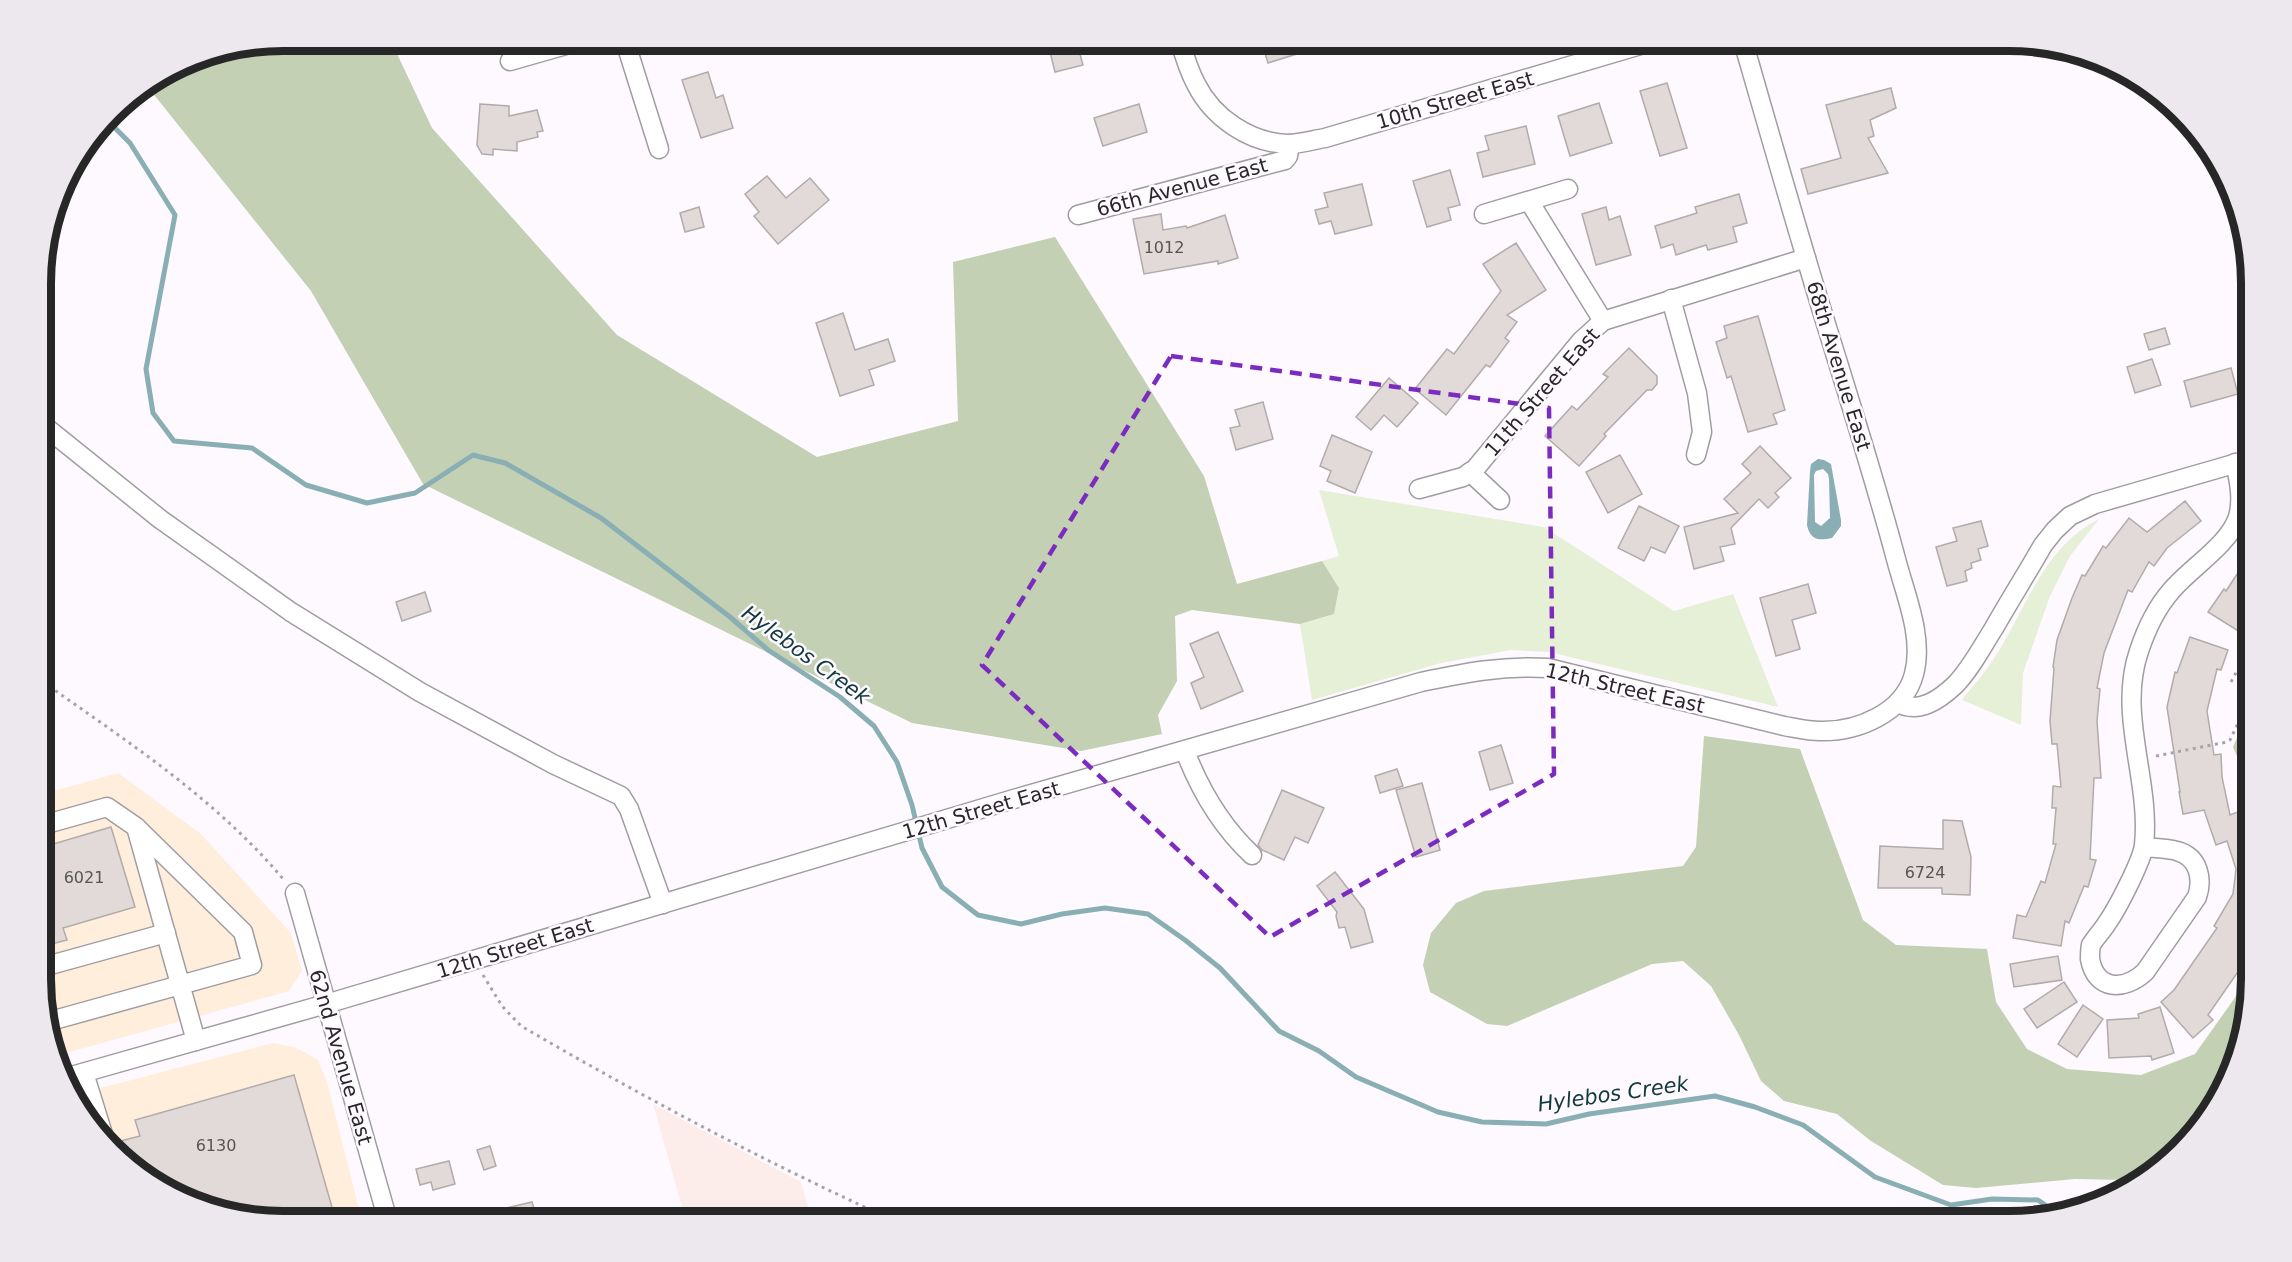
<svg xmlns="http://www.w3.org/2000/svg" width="2292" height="1262" font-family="'DejaVu Sans',sans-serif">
<rect width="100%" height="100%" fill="#fdf9fe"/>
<g fill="#ffeedc">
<polygon points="118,773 201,834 291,933 302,971 289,991 59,1055 43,1010 43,794"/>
<polygon points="273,1043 297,1048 318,1060 327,1082 362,1221 283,1221 220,1213 162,1189 82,1114 74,1095"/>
</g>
<polygon fill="#fdedea" points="653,1104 801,1182 812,1221 686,1221"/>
<g fill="#e5f0d7">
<polygon points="1319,490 1544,527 1674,611 1733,594 1778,707 1549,652 1511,650 1441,663 1312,700 1300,624 1334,614 1339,588 1322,561 1339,556"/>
<path d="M2099,519l-29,37 -20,40 -27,77 -2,52 -59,-25c10,-13 22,-26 31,-40 33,-50 49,-112 106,-141z"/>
</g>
<g fill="#c3d0b3">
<polygon points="283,41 391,41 432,128 617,335 817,457 958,421 953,262 1055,237 1204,476 1237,584 1322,561 1339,588 1334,614 1300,624 1192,610 1175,616 1177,681 1158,715 1162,734 1081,751 912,723 423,484 311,291 147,86 191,59"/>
<polygon points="2251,706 2251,789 2233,747"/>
<polygon points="1704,736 1800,749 1863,920 1896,945 1987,949 1996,1002 2027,1049 2067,1069 2141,1075 2195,1054 2251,975 2251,995 2222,1091 2191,1130 2154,1170 2146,1175 2124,1180 2075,1179 1976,1188 1943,1185 1871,1141 1837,1114 1784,1101 1761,1081 1739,1035 1711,986 1683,961 1652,964 1507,1026 1487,1024 1430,992 1423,965 1431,933 1456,903 1484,891 1683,866 1696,847"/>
</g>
<path fill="#89afb4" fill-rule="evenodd" d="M1818,459l6,1 7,4 10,56v6l-9,12c-13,3 -22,2 -25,-13l3,-54 1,-7zM1823,469l5,5 1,5 1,39 -9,8 -6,-4 -1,-47 2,-4z"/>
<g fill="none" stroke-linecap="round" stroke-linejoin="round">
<polyline stroke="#89afb4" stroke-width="5" points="108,121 130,143 175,215 146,369 153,413 174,441 252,448 306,485 367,503 415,493 473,455 505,463 601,518 730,617 768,650 840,697 874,726 897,762 912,805 922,848 942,887 978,915 1021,924 1062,914 1105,908 1148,914 1185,940 1220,968 1279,1031 1319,1051 1356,1077 1438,1112 1482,1122 1546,1124 1589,1114 1715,1096 1755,1107 1803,1125 1875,1177 1951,1205 1992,1199 2038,1200 2058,1214"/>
</g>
<g fill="#e1dad8" stroke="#b2abaa" stroke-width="1.5">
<polygon points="1047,40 1076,40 1083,65 1055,72"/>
<polygon points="1261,40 1329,40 1329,44 1268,63"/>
<polygon points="708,72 716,98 723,95 733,128 701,138 682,80"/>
<polygon points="1667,83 1687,148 1660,156 1640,91"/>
<polygon points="1891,88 1896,108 1870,120 1874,136 1868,138 1888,173 1808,194 1801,169 1841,158 1826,105"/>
<polygon points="1599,103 1612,143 1570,156 1558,116"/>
<polygon points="480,104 509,106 509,116 537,110 543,131 537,132 538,137 517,142 517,151 493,149 493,155 482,154 477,145"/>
<polygon points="1139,104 1147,132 1103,146 1094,118"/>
<polygon points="1526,126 1535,164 1483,177 1477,153 1489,150 1485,136"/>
<polygon points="1450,170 1460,205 1448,208 1451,220 1427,227 1413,181"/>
<polygon points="767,176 786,198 810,178 829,200 778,244 754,216 759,212 745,194"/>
<polygon points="1362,184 1372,225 1335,234 1331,221 1319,224 1315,210 1328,207 1324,193"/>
<polygon points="1739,194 1747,223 1733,227 1737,242 1708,250 1706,245 1676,255 1673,244 1661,248 1655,226 1697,213 1695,207"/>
<polygon points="699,207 704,227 685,232 680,213"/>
<polygon points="1606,207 1609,220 1620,216 1631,255 1596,265 1582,214"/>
<polygon points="1161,214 1163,230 1186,226 1187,228 1225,215 1238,258 1218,264 1218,261 1144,274 1133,219"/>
<polygon points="1516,243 1546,290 1507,315 1517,322 1505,338 1509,341 1490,367 1486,365 1446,415 1415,389 1447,349 1454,354 1501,291 1483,264"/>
<polygon points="843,313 855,350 888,339 895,361 869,370 874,385 840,396 816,323"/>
<polygon points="1758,316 1785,410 1773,414 1777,424 1748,432 1731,376 1727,378 1716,342 1727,338 1724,326"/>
<polygon points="2165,328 2170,344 2149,350 2144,334"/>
<polygon points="1629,348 1657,376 1657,384 1652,390 1647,390 1604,434 1606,436 1579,466 1545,436 1572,406 1577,410 1608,377 1603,374"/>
<polygon points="2152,359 2161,385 2135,393 2127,367"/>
<polygon points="2231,368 2238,394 2191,407 2184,381"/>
<polygon points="1389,378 1418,403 1397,427 1384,415 1371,430 1356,417"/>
<polygon points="1263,402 1273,439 1236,450 1230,428 1240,426 1235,410"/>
<polygon points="1332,435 1372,452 1355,493 1327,481 1331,471 1320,466"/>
<polygon points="1760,446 1791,478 1775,493 1779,497 1768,508 1759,499 1731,528 1735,544 1720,547 1724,561 1694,569 1684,527 1738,513 1724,499 1751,473 1742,464"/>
<polygon points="1620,455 1642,494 1608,513 1586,472"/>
<polygon points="2185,501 2201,521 2167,548 2154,566 2149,562 2132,592 2128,590 2104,653 2097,688 2100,689 2097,721 2101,778 2094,778 2090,859 2096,860 2088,887 2084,886 2069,923 2065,921 2061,946 2013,938 2017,915 2026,917 2041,881 2045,883 2056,844 2053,844 2056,808 2052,808 2053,786 2061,787 2057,744 2052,744 2050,721 2054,668 2053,667 2057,640 2072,598 2082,575 2085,576 2103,546 2106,548 2129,518 2147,532"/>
<polygon points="1639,506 1679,526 1665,553 1651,547 1644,561 1618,548"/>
<polygon points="1981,521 1988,546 1978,549 1981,560 1971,563 1972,568 1965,571 1967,581 1947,586 1936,547 1957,541 1953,528"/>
<polygon points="2251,553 2251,622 2243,634 2208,612 2224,589 2226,591"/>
<polygon points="1808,584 1816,613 1792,620 1800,649 1776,656 1760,598"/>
<polygon points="425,592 431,611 402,621 396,602"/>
<polygon points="1218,632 1243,691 1201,709 1191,683 1204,677 1190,644"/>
<polygon points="2190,637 2228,650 2221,670 2217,669 2207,711 2214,755 2221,754 2222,777 2230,815 2251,807 2251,953 2208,1015 2213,1020 2193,1038 2161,1002 2174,990 2217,928 2214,926 2233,894 2236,869 2227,841 2216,845 2204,810 2183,814 2179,792 2180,792 2167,707 2175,672 2177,673"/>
<polygon points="1501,745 1513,783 1490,790 1479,752"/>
<polygon points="1397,769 1403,786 1380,793 1375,776"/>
<polygon points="1422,783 1440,850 1416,857 1396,790"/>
<polygon points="1282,790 1324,808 1308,843 1295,837 1284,860 1262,850 1258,845"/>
<polygon points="1943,820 1962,821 1971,857 1970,895 1942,894 1942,888 1878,888 1880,846 1943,849"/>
<polygon points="111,827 135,907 63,928 67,940 51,944 48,932 43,933 43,847"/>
<polygon points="1335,872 1364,909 1373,942 1351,948 1345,927 1339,928 1336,916 1337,912 1317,886"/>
<polygon points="2058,956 2062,980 2014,987 2010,964"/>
<polygon points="2064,982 2077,1002 2037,1028 2024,1009"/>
<polygon points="2083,1005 2103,1019 2077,1057 2058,1044"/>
<polygon points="2160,1007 2174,1053 2152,1060 2151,1056 2109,1058 2107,1020 2139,1018 2138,1014"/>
<polygon points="294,1075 336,1221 283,1221 220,1213 162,1189 113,1143 140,1136 135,1120"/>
<polygon points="490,1146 496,1166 484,1170 477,1150"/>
<polygon points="449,1161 455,1184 433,1190 431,1182 420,1185 416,1169"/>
<polygon points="532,1202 538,1221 468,1221 468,1217"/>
</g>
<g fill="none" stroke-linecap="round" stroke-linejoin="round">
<g stroke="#a09da1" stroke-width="21">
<g id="minor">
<polyline points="625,41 659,149"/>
<path d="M1180,41c4,14 9,30 16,43 17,34 54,59 92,60 12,0 25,-4 37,-6l329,-97"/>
<polyline points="510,61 580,41"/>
<polyline points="1529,201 1603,321"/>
<polyline points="1484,214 1568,189"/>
<polyline points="1078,215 1285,160 1288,156 1290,144"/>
<polyline points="1671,299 1697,393 1702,432 1696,455"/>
<polyline points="43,425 160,519 291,612 420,692 553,764 621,796 629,809 663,904"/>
<polyline points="1470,472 1500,500"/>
<polyline points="1419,489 1463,477 1475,469 1581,341 1603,321 1806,258"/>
<path d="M1898,703c21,11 41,-3 57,-18 15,-15 27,-38 39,-57 16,-28 33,-55 49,-83l12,-15 15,-14 25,-12 156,-45"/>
<path d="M1185,751c15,39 36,75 67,104"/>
<polyline points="43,825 107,807 136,827"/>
<path d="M2144,847c10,1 23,1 33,4 22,6 26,28 20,46l-52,75c-21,19 -49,19 -55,-13 0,-4 0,-10 1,-14 4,-7 12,-15 16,-22 10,-14 35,-62 37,-78 7,-65 -27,-130 -5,-194 7,-21 18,-44 32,-60 19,-23 58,-46 67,-74 5,-18 1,-37 -3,-54"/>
<polyline points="295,893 388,1221"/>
<polyline points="43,967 166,933"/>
<polyline points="47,1022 252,965 243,932 136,827 196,1041"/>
<polyline points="84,1073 103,1134"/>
<path d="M68,1077l258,-73 688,-205 407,-117c43,-9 83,-17 127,-14l236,58c12,2 24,5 36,5 37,1 84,-18 94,-57 10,-37 -9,-80 -18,-115 -21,-79 -46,-157 -70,-235 -29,-94 -56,-189 -83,-283"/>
</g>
</g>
<g stroke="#a7a4a7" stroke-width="3" stroke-dasharray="3 4.5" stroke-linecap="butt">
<path d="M43,682c85,60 173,117 241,198"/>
<polyline points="2231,682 2251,645"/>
<polyline points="2156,756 2227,742 2230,740 2251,696"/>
<path d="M483,975l19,31 19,20c122,71 246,137 374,195"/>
</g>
<use href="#minor" stroke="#fff" stroke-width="18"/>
</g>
<path fill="none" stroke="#7b2cbf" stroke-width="4.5" stroke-dasharray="12 8" stroke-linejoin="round" d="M1171,356l378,52 5,366 -284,163 -288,-272z"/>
<g text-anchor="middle" stroke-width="5" stroke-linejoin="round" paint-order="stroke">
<g font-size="16" fill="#565454">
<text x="1164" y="253">1012</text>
<text x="1925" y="878">6724</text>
<text x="84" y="883">6021</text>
<text x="216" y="1151">6130</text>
</g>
<g font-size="20" fill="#282728" stroke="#fdf9fe">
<text transform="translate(1455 100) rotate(-16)" y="7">10th Street East</text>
<text transform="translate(1182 187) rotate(-15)" y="7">66th Avenue East</text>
<text transform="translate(1839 366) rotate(73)" y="7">68th Avenue East</text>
<text transform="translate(1542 392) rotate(-49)" y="7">11th Street East</text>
<text transform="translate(1625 688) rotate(13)" y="7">12th Street East</text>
<text transform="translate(981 810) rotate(-16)" y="7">12th Street East</text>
<text transform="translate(515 948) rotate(-17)" y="7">12th Street East</text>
<text transform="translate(341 1057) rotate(74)" y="7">62nd Avenue East</text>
</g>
<g font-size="21" font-style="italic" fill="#12393d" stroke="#fdf9fe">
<text transform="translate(806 655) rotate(36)" y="7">Hylebos Creek</text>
<text transform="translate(1613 1094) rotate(-8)" y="7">Hylebos Creek</text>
</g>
</g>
<path d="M0 0H2292V1262H0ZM283 51H2009A232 232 0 0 1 2241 283V979A232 232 0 0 1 2009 1211H283A232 232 0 0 1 51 979V283A232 232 0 0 1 283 51Z" fill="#ece8ed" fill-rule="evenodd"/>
<path fill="none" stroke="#282728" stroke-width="8" d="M283 51H2009A232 232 0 0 1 2241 283V979A232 232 0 0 1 2009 1211H283A232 232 0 0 1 51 979V283A232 232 0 0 1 283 51Z"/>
</svg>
